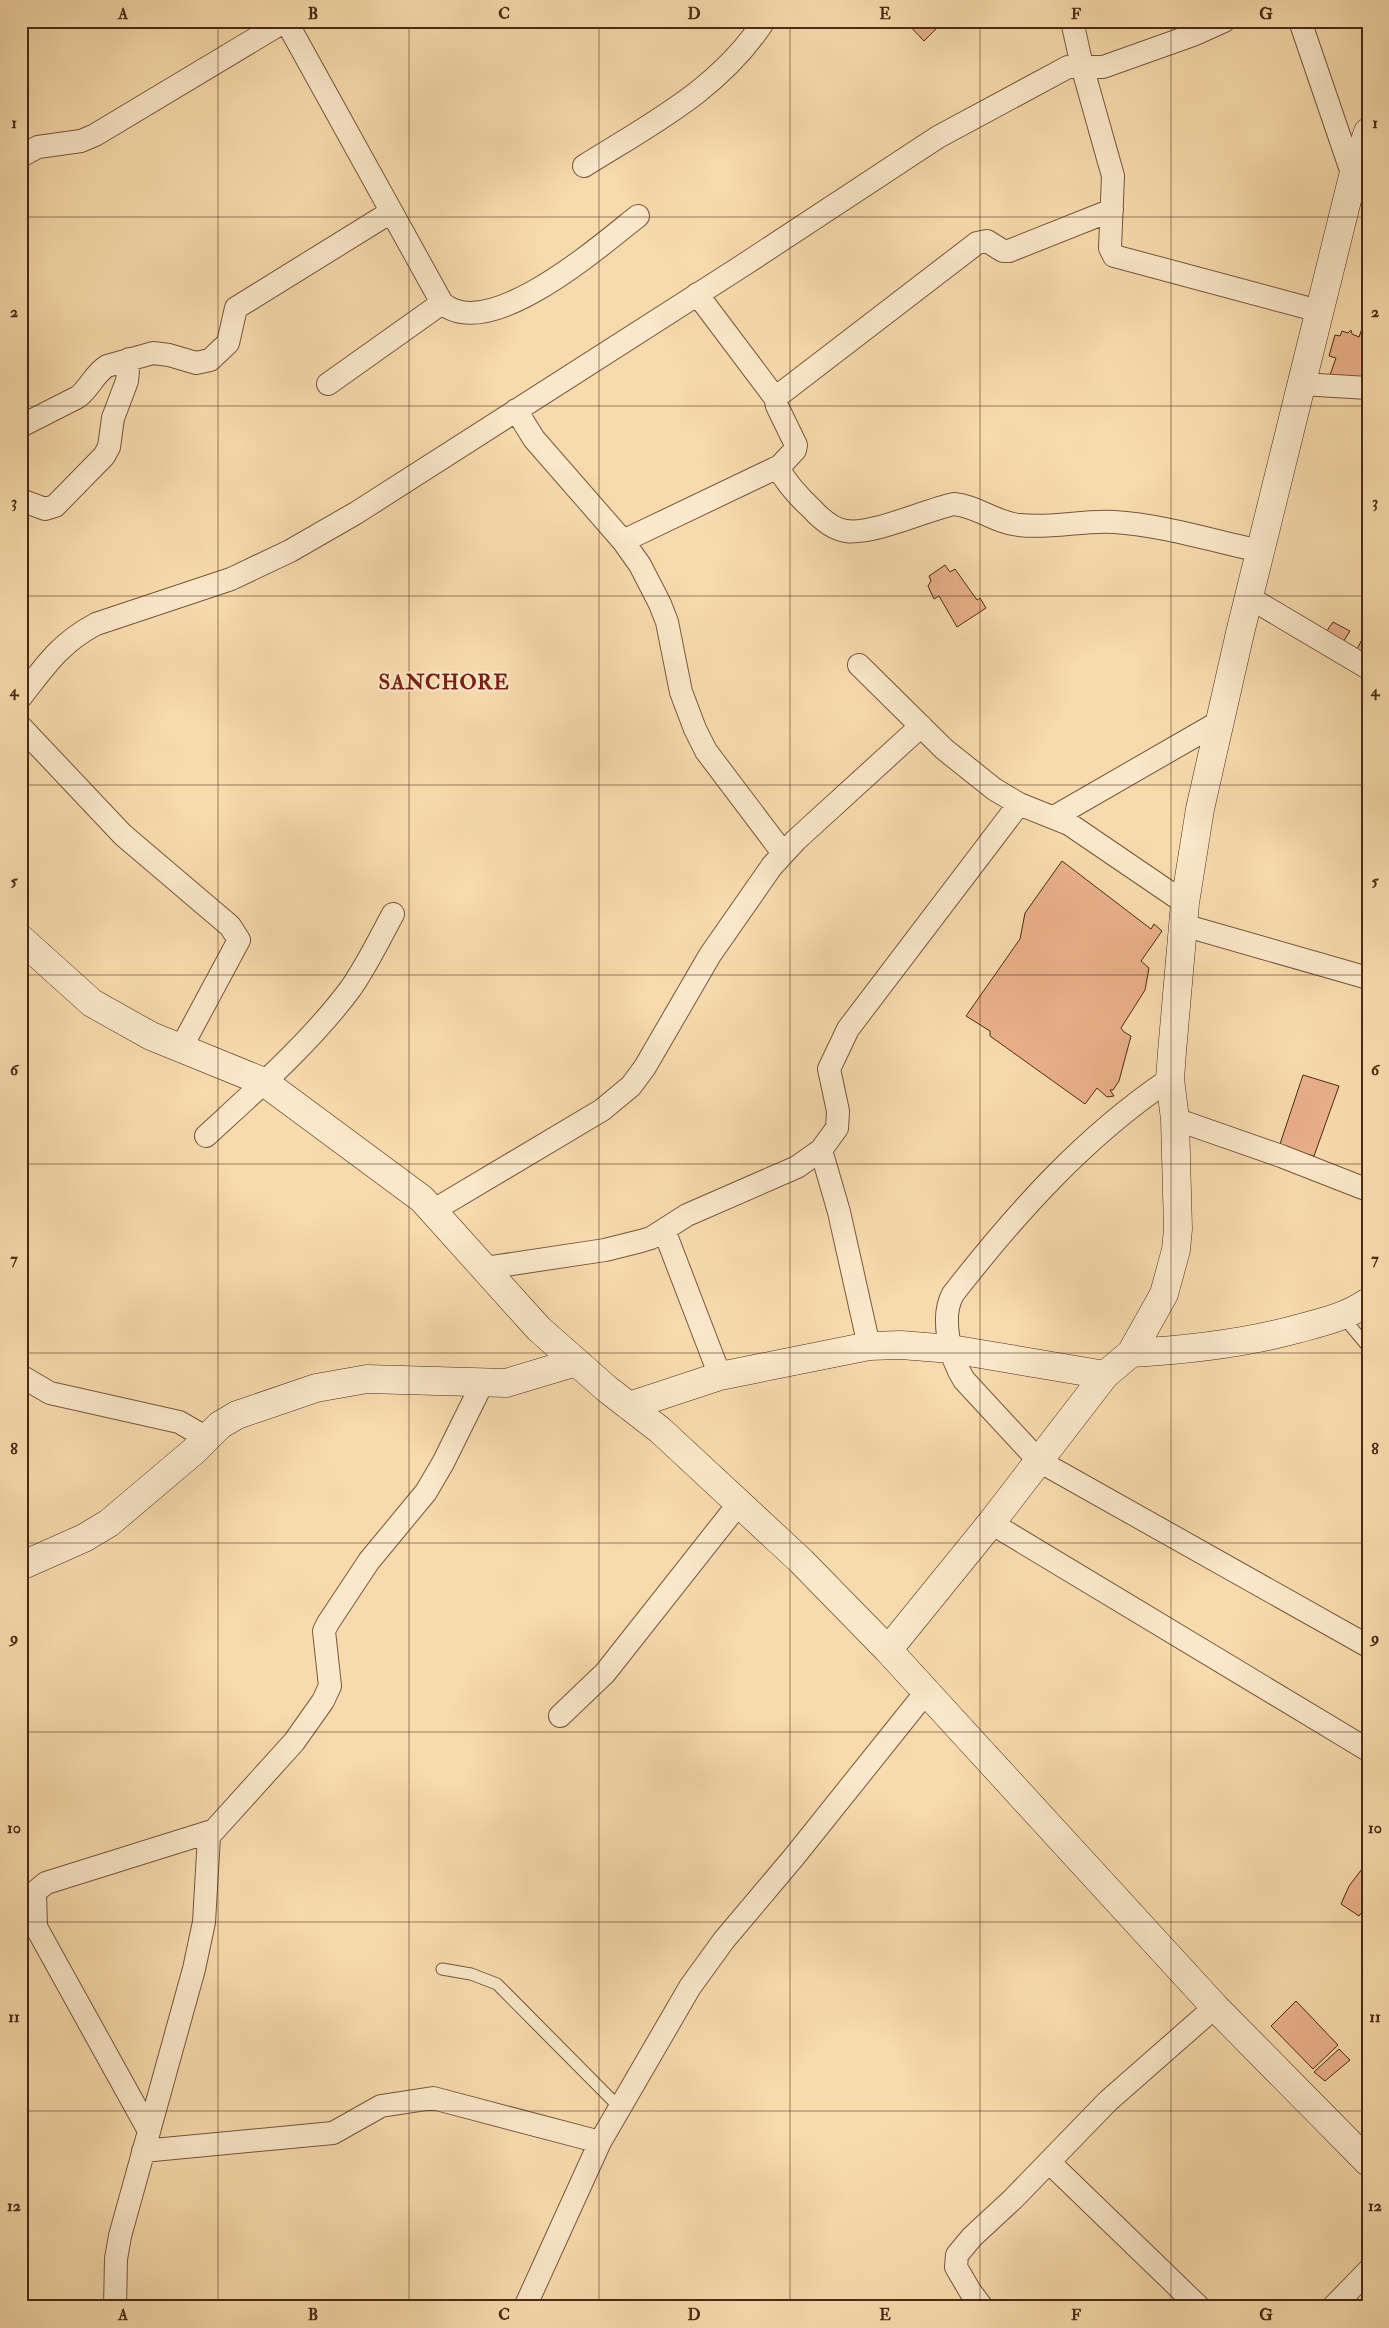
<svg xmlns="http://www.w3.org/2000/svg" width="1389" height="2328" font-family="'IM FELL Double Pica',serif">
<style>
.building{fill:#eab18b;stroke:#4a2916}
.lines{fill:none;stroke-linecap:round;stroke-linejoin:round}
.lane-casing{stroke:#76563c;stroke-width:13}
.street-casing{stroke:#76563c;stroke-width:24}
.secondary-casing{stroke:#4a2916;stroke-width:29}
.lane{stroke:#fae8ca;stroke-width:11}
.street{stroke:#fae8ca;stroke-width:22}
.secondary{stroke:#fae8ca;stroke-width:28}
.grid{fill:none;stroke:#4a2916;stroke-width:1;stroke-opacity:0.55}
.labels{text-anchor:middle;dominant-baseline:central;stroke-width:4;stroke-linejoin:round;paint-order:stroke}
.district-label{font-size:21px;font-weight:bold;letter-spacing:1px;fill:#7a1f14;stroke:#fae8ca}
.neatline{fill:none;stroke:#4a2916;stroke-width:2}
.grid-label{font-size:16px;text-anchor:middle;font-weight:bold;fill:#4a2916}
</style>
<rect width="100%" height="100%" fill="#f8dbad"/>
<filter id="stains"><feTurbulence type="fractalNoise" baseFrequency=".004" numOctaves="4"/><feColorMatrix values="0 0 0 0 .2 0 0 0 0 .09 0 0 0 0 .02 0 0 0 .5 -.17"/></filter>
<radialGradient id="worn" r=".72"><stop offset=".6" stop-color="#630" stop-opacity="0"/><stop offset="1" stop-color="#630" stop-opacity=".3"/></radialGradient>
<path class="building" d="M 905,21 L 944,21 L 924,41 Z
M 1368,321 L 1368,380 L 1330,375 L 1336,358 L 1329,356 L 1335,335 L 1340,336 L 1342,331 L 1348,333 L 1351,330 L 1352,334 L 1359,337 L 1363,326 Z
M 945,565 L 950,572 L 955,569 L 977,600 L 980,598 L 986,608 L 957,627 L 939,596 L 934,599 L 928,586 L 931,581 L 929,576 Z
M 1333,622 L 1350,631 L 1340,647 L 1322,638 Z
M 1367,630 L 1368,630 L 1368,664 L 1357,649 Z
M 1062,861 L 1151,929 L 1154,924 L 1162,931 L 1141,961 L 1149,968 L 1145,990 L 1121,1028 L 1124,1032 L 1131,1036 L 1119,1081 L 1113,1090 L 1110,1090 L 1114,1096 L 1107,1097 L 1097,1088 L 1085,1104 L 990,1036 L 990,1031 L 966,1016 L 1020,939 L 1025,913 Z
M 1303,1075 L 1339,1086 L 1314,1156 L 1279,1147 Z
M 1368,1861 L 1368,1904 L 1359,1916 L 1341,1904 L 1349,1886 Z
M 1296,2001 L 1338,2045 L 1313,2069 L 1271,2026 Z
M 1339,2049 L 1350,2060 L 1325,2081 L 1314,2072 Z"/>
<g class="lines">
<defs>
<path id="lane" d="M 1343,1317 L 1368,1347
M 442,1969 L 471,1974 L 497,1984 L 619,2107"/>
<path id="street" d="M 286,21 L 442,303 C 489,344 601,245 638,216
M 1072,21 L 1082,66 L 1113,176 L 1110,248 L 1114,256 L 1319,311
M 1300,21 L 1353,176
M 21,156 L 38,147 L 81,141 L 95,135 L 285,21
M 584,166 C 651,124 720,89 764,21
M 1112,210 L 1009,251 L 1003,251 L 987,241 L 977,243 L 779,395 L 776,401 L 777,406 L 796,445 L 795,450 L 780,466 L 779,469 C 787,484 799,497 811,508 C 820,518 832,529 846,531 C 873,535 925,510 954,504 C 977,506 996,523 1019,525 C 1050,529 1083,520 1114,522 C 1163,525 1213,541 1260,551
M 697,294 L 776,399
M 328,384 L 442,303
M 1301,384 L 1368,388
M 516,410 L 534,439 L 623,541 L 640,565 L 660,604 L 667,622 L 681,692 L 695,729 L 706,751 L 783,853
M 21,426 L 78,397 C 90,388 94,374 107,366 L 153,353 L 169,355 L 196,363 L 210,360 L 228,343 L 236,308 L 391,212
M 21,500 L 45,509 L 55,506 L 104,456 L 109,447 L 113,418 L 127,381 L 129,359
M 623,541 L 780,466
M 1250,598 L 1368,668
M 859,665 L 944,749 L 994,789 L 1019,804 L 1069,824 L 1185,903
M 21,697 C 45,666 60,643 96,624 L 231,579 L 290,551 L 356,513 L 742,266 L 938,137 L 1068,67 L 1103,67 L 1193,35 L 1224,21
M 21,727 L 123,835 L 230,926 L 239,940 L 181,1048
M 1054,817 L 1219,722
M 1183,925 L 1368,978
M 1170,1079 C 1085,1136 1016,1213 953,1294 C 940,1317 950,1358 964,1380 L 1039,1461 L 1368,1646
M 1175,1119 L 1281,1156 L 1368,1190
M 206,1136 C 256,1090 311,1042 351,988 C 367,965 380,938 393,914
M 821,1150 L 839,1212 L 869,1346
M 434,1210 L 602,1110 L 631,1086 L 645,1067 L 710,955 L 772,866 L 796,840 L 921,726
M 664,1230 L 720,1376
M 485,1268 L 605,1250 L 641,1241 L 651,1238 L 687,1215 L 797,1167 L 821,1150 L 837,1128 L 838,1111 L 829,1069 L 848,1029 L 1019,804
M 21,1376 L 50,1393 L 179,1422 L 207,1438
M 991,1523 L 1368,1750
M 560,1716 L 605,1673 L 740,1502
M 149,2131 L 36,1927 L 35,1892 L 46,1883 L 212,1831
M 143,2151 L 333,2133 L 381,2106 L 433,2098 L 600,2142
M 1049,2162 L 1199,2307
M 115,2307 L 116,2259 L 120,2236 L 194,1969 L 204,1922 L 209,1836 L 294,1742 L 323,1701 L 330,1686 L 324,1631 L 328,1623 L 369,1561 L 426,1492 L 443,1463 L 483,1382
M 525,2307 L 600,2142 L 690,1987 L 724,1940 L 794,1857 L 926,1692
M 982,2307 L 970,2291 L 956,2267 L 957,2255 L 972,2237 L 1013,2199 L 1108,2101 L 1215,2007
M 1333,2307 L 1368,2271"/>
<path id="secondary" d="M 21,939 L 92,1003 L 151,1036 L 264,1082 L 422,1199 L 539,1329 L 607,1389 L 660,1430 L 801,1561 L 888,1650 L 1215,2007 L 1368,2162
M 1131,1353 C 1187,1350 1242,1344 1297,1329 C 1323,1322 1346,1317 1368,1302
M 629,1406 L 720,1376 L 869,1346 L 901,1345 L 951,1349 L 1105,1375
M 21,1566 L 84,1538 L 109,1523 L 194,1451 L 220,1425 L 237,1415 L 316,1388 L 367,1379 L 506,1383 L 576,1362
M 888,1650 L 991,1523 L 1105,1375 L 1131,1353 L 1164,1294 L 1176,1250 L 1178,1229 L 1175,1119 L 1170,1079 L 1172,1052 L 1185,903 L 1200,809 L 1240,633 L 1301,386 L 1353,176 L 1368,132"/>
</defs>
<use href="#lane" class="lane-casing"/>
<use href="#street" class="street-casing"/>
<use href="#secondary" class="secondary-casing"/>
<use href="#lane" class="lane"/>
<use href="#street" class="street"/>
<use href="#secondary" class="secondary"/>
</g>
<path class="grid" d="M 218,21 L 218,2307M 409,21 L 409,2307M 599,21 L 599,2307M 790,21 L 790,2307M 980,21 L 980,2307M 1171,21 L 1171,2307M 21,217 L 1368,217M 21,406 L 1368,406M 21,596 L 1368,596M 21,785 L 1368,785M 21,975 L 1368,975M 21,1164 L 1368,1164M 21,1353 L 1368,1353M 21,1543 L 1368,1543M 21,1732 L 1368,1732M 21,1922 L 1368,1922M 21,2111 L 1368,2111"/>
<g class="labels">
<g class="district-label">
<text x="444" y="682">SANCHORE</text>
</g>
</g>
<rect width="1389" height="2328" fill="none" stroke="#f8dbad" stroke-width="55"/>
<rect x="28" y="28" width="1334" height="2272" class="neatline"/>
<g class="grid-label">
<text x="123" y="19">A</text>
<text x="313" y="19">B</text>
<text x="504" y="19">C</text>
<text x="694" y="19">D</text>
<text x="885" y="19">E</text>
<text x="1076" y="19">F</text>
<text x="1266" y="19">G</text>
<text x="14" y="128">1</text>
<text x="1375" y="128">1</text>
<text x="14" y="317">2</text>
<text x="1375" y="317">2</text>
<text x="14" y="507">3</text>
<text x="1375" y="507">3</text>
<text x="14" y="696">4</text>
<text x="1375" y="696">4</text>
<text x="14" y="886">5</text>
<text x="1375" y="886">5</text>
<text x="14" y="1075">6</text>
<text x="1375" y="1075">6</text>
<text x="14" y="1264">7</text>
<text x="1375" y="1264">7</text>
<text x="14" y="1454">8</text>
<text x="1375" y="1454">8</text>
<text x="14" y="1643">9</text>
<text x="1375" y="1643">9</text>
<text x="14" y="1833">10</text>
<text x="1375" y="1833">10</text>
<text x="14" y="2022">11</text>
<text x="1375" y="2022">11</text>
<text x="14" y="2211">12</text>
<text x="1375" y="2211">12</text>
<text x="123" y="2320">A</text>
<text x="313" y="2320">B</text>
<text x="504" y="2320">C</text>
<text x="694" y="2320">D</text>
<text x="885" y="2320">E</text>
<text x="1076" y="2320">F</text>
<text x="1266" y="2320">G</text>
</g>
<rect width="100%" height="100%" filter="url(#stains)"/>
<rect width="100%" height="100%" fill="url(#worn)"/>
</svg>
